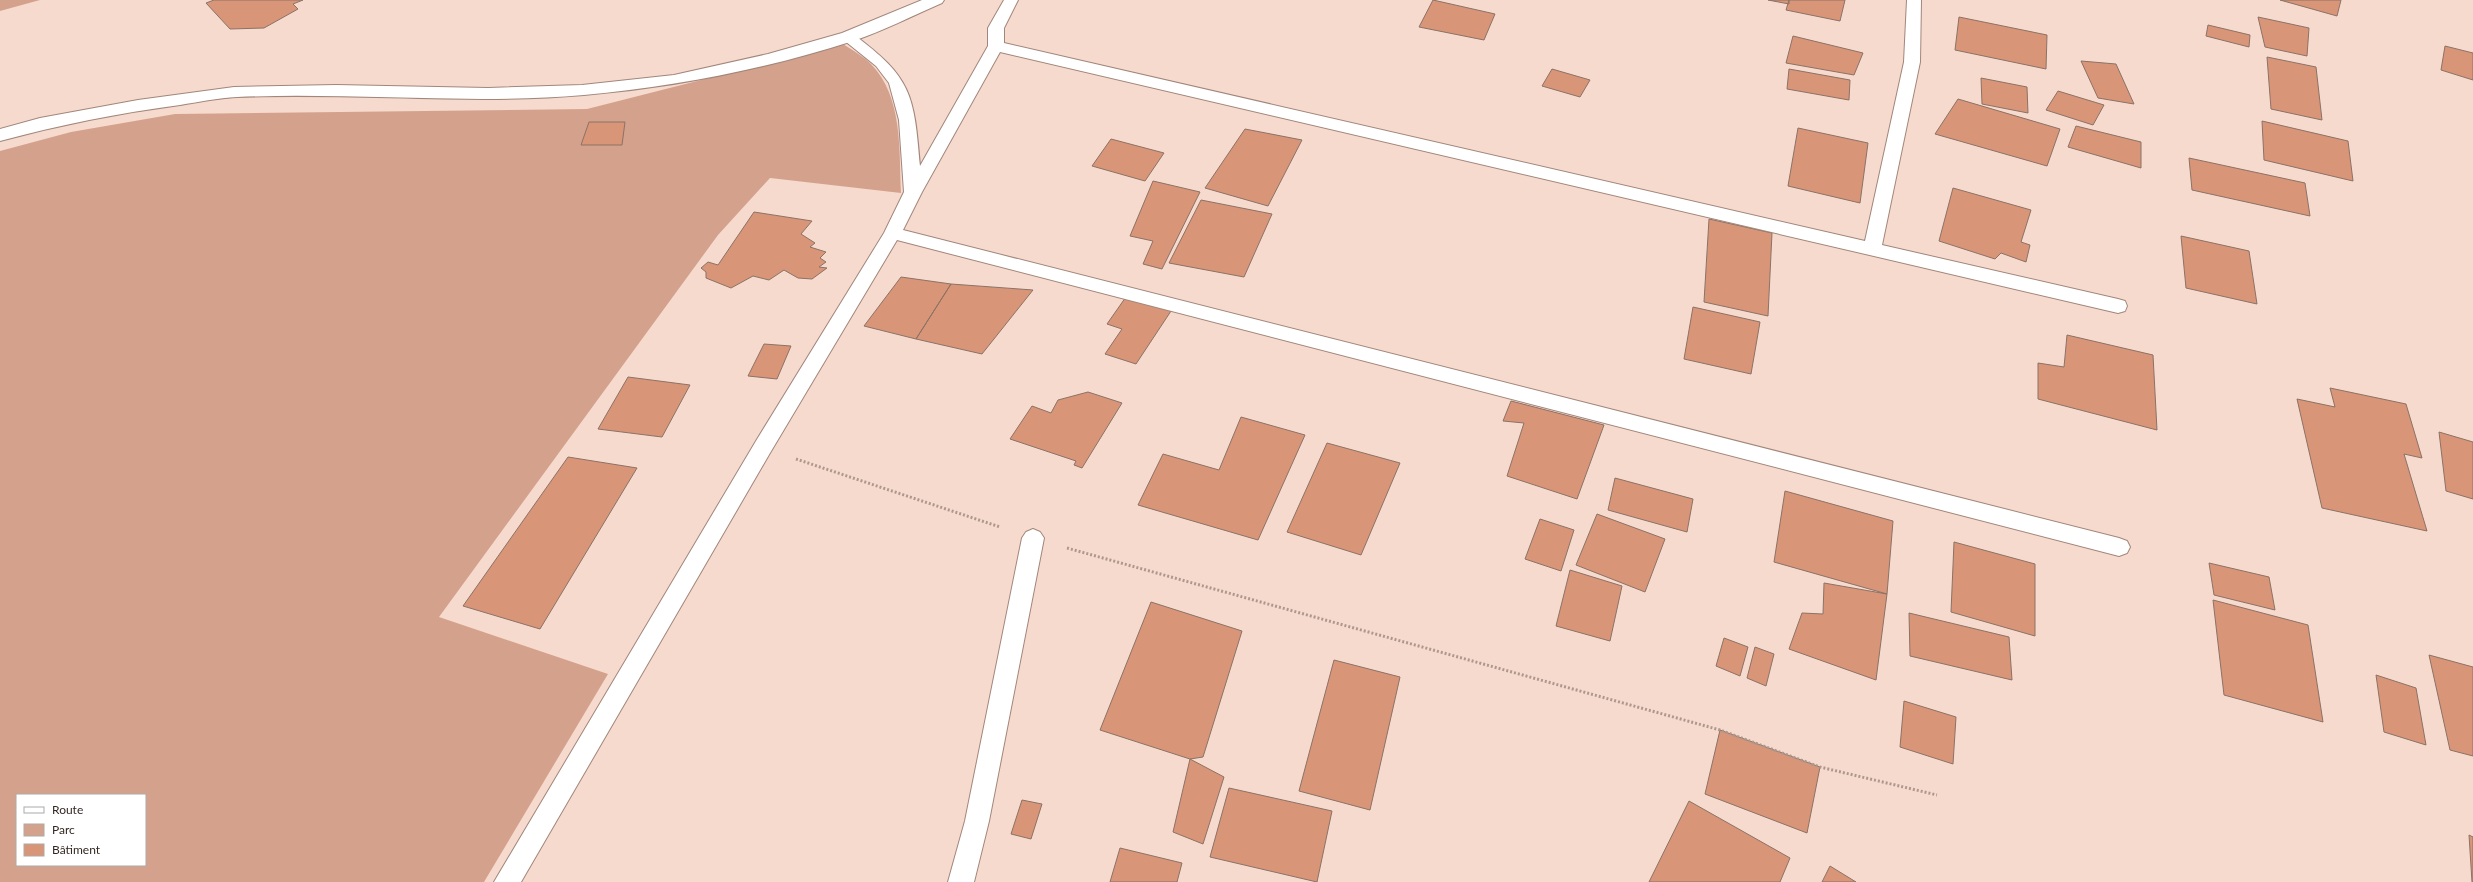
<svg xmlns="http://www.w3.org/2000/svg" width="2473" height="882" font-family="Lato,sans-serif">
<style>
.green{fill:#d4a28c;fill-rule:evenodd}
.building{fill:#d99577;stroke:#8b7267}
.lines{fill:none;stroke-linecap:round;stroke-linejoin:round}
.lane-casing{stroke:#a1867b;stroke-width:2}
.street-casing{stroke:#a1867b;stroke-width:2}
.path{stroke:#ae988e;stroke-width:3;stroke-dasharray:2 2;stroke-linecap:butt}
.lane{fill:#fff;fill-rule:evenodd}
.street{fill:#fff;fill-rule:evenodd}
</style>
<rect width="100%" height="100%" fill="#f7dace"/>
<path class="green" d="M 0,0 L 40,0 L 0,11 Z
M 843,44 C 852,50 863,56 871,64 C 903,97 899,150 901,193 L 770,178 L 718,235 L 439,617 L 608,674 L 484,882 L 0,882 L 0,151 L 71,132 L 175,114 L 587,109 ZM 17,795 L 145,795 L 145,865 L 17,865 Z"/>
<path class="building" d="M 214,0 L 303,0 L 293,4 L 298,9 L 264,28 L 230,29 L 206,3 Z
M 1433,0 L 1495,14 L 1484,40 L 1419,27 Z
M 1768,0 L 1789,0 L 1789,4 Z
M 1789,0 L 1845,0 L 1840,21 L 1786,10 Z
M 2280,0 L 2341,0 L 2337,16 Z
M 1959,17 L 2047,35 L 2046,69 L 1955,50 Z
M 2258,17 L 2309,28 L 2307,56 L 2265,47 Z
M 2208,25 L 2250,35 L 2249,47 L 2206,36 Z
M 1793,36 L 1863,53 L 1854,75 L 1786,63 Z
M 2445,46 L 2473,53 L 2473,80 L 2441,70 Z
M 2267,57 L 2316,67 L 2322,120 L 2271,109 Z
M 2081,61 L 2116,64 L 2134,104 L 2098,98 Z
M 1552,69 L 1590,80 L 1580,97 L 1542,86 Z
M 1789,69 L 1850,80 L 1849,100 L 1787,89 Z
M 1981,78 L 2027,87 L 2028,113 L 1982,104 Z
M 2058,91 L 2104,105 L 2093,125 L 2046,110 Z
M 1958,99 L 2060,129 L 2047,166 L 1935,134 Z
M 2262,121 L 2348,141 L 2353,181 L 2264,160 Z
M 589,122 L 625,122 L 622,145 L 581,145 Z
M 2076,126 L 2141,142 L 2141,168 L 2068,147 Z
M 1798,128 L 1868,143 L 1860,203 L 1788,186 Z
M 1245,129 L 1302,140 L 1268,206 L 1205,188 Z
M 1111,139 L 1164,153 L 1145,181 L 1092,166 Z
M 2189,158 L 2305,183 L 2310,216 L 2192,190 Z
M 1153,181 L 1200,192 L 1162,269 L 1143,264 L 1153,241 L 1130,236 Z
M 1953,188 L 2031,210 L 2021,242 L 2030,245 L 2026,262 L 2001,253 L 1995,259 L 1939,241 Z
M 1201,200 L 1272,214 L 1244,277 L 1169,263 Z
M 754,212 L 812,221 L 801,234 L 815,243 L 810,247 L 826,252 L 820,258 L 826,262 L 819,267 L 827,268 L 812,279 L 798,278 L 784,270 L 769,280 L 753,276 L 731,288 L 706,278 L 706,272 L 701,268 L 708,262 L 718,265 Z
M 1709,219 L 1772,233 L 1768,316 L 1704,302 Z
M 2181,236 L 2249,251 L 2257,304 L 2186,288 Z
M 901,277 L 951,284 L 916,339 L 864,326 Z
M 951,284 L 1033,290 L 982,354 L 916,339 Z
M 1128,294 L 1173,308 L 1136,364 L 1105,354 L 1122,329 L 1107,324 Z
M 1693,307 L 1760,322 L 1751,374 L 1684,359 Z
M 2067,335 L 2153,355 L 2157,430 L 2038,399 L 2038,363 L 2064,367 Z
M 764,344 L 791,346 L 777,379 L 748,376 Z
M 628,377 L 690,385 L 662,437 L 598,429 Z
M 2330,388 L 2406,404 L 2422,458 L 2404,454 L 2427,531 L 2322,508 L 2297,399 L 2335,407 Z
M 1088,392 L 1122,403 L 1082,468 L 1074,465 L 1076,461 L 1010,439 L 1032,406 L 1051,413 L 1058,400 Z
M 1511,401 L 1604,425 L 1577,499 L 1507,476 L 1524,423 L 1503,421 Z
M 1241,417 L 1305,435 L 1258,540 L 1138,505 L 1163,454 L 1219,470 Z
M 2439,432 L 2473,442 L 2473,499 L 2446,491 Z
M 1327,443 L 1400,463 L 1361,555 L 1287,532 Z
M 568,457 L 637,468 L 540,629 L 463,606 Z
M 1615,478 L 1693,499 L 1687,532 L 1608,510 Z
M 1785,491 L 1893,521 L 1887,594 L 1774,562 Z
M 1597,514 L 1665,539 L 1645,592 L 1576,565 Z
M 1540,519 L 1574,530 L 1561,571 L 1525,559 Z
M 1954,542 L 2035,564 L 2035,636 L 1951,612 Z
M 2209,563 L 2269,577 L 2275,610 L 2214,595 Z
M 1570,570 L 1622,586 L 1610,641 L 1556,626 Z
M 1824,583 L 1887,594 L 1876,680 L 1789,649 L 1802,613 L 1823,614 Z
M 2213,600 L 2308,625 L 2323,722 L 2224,695 Z
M 1151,602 L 1242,631 L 1203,757 L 1190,759 L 1100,730 Z
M 1909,613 L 2009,637 L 2012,680 L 1910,656 Z
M 1724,638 L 1748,647 L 1740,676 L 1716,666 Z
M 1755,647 L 1774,654 L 1766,686 L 1747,678 Z
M 2429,655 L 2473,667 L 2473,756 L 2450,750 Z
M 1334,660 L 1400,677 L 1370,810 L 1299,791 Z
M 2376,675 L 2416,688 L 2426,745 L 2384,732 Z
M 1904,701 L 1956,717 L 1953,764 L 1900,747 Z
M 1720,730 L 1820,767 L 1807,833 L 1705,794 Z
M 1190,759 L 1224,777 L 1203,844 L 1173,832 Z
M 1229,788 L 1332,811 L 1317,882 L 1210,857 Z
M 1022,800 L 1042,804 L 1031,839 L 1011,834 Z
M 1689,801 L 1790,858 L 1780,882 L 1649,882 Z
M 2469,835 L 2473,837 L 2473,882 L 2472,882 Z
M 1120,848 L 1182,863 L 1177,882 L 1110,882 Z
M 1830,866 L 1856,882 L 1822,882 Z"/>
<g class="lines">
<defs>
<path id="lane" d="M 1004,0 L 1018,0 L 1004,28 L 1004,43 L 1865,241 L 1904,62 L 1907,0 L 1921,0 L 1920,62 L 1882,245 L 2118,299 L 2125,301 L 2127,306 L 2125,311 L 2118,313 L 1000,52 L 922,192 L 903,230 L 2119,538 L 2127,541 L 2130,547 L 2127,553 L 2119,556 L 897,240 L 770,453 L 521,882 L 494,882 L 756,441 L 884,233 L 904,192 L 899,120 L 889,83 L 876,66 L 840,37 L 848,32 L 853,34 C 912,78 914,94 920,166 L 988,46 L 988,28 Z
M 1033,529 L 1040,532 L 1044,538 L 989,821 L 974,882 L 948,882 L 965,821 L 1022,538 L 1026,532 Z"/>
<path id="street" d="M 922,0 L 944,0 L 942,3 C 912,16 883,31 853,41 C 766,69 675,87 584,95 C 469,105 352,92 237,97 C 218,98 198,102 180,105 C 119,113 59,125 0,141 L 0,129 L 40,118 L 138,100 L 234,87 L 336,85 L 488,88 L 582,85 L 674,75 L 768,54 L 842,33 Z"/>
</defs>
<use href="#lane" class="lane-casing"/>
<use href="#street" class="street-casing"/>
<path class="path" d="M 796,459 L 1000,527
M 1067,548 L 1720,730 L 1820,767 L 1937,795"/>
<use href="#lane" class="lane"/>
<use href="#street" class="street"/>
</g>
<rect x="16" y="794" width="130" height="72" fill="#ffffff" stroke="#ada9a7"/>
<rect x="24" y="807" width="20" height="6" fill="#ffffff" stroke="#ada9a7"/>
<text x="52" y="814" font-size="12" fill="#332823">Route</text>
<rect x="24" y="824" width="20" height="12" fill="#d4a28c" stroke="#ada9a7"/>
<text x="52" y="834" font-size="12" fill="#332823">Parc</text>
<rect x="24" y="844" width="20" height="12" fill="#d99577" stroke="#ada9a7"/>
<text x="52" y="854" font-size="12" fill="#332823">Bâtiment</text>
</svg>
